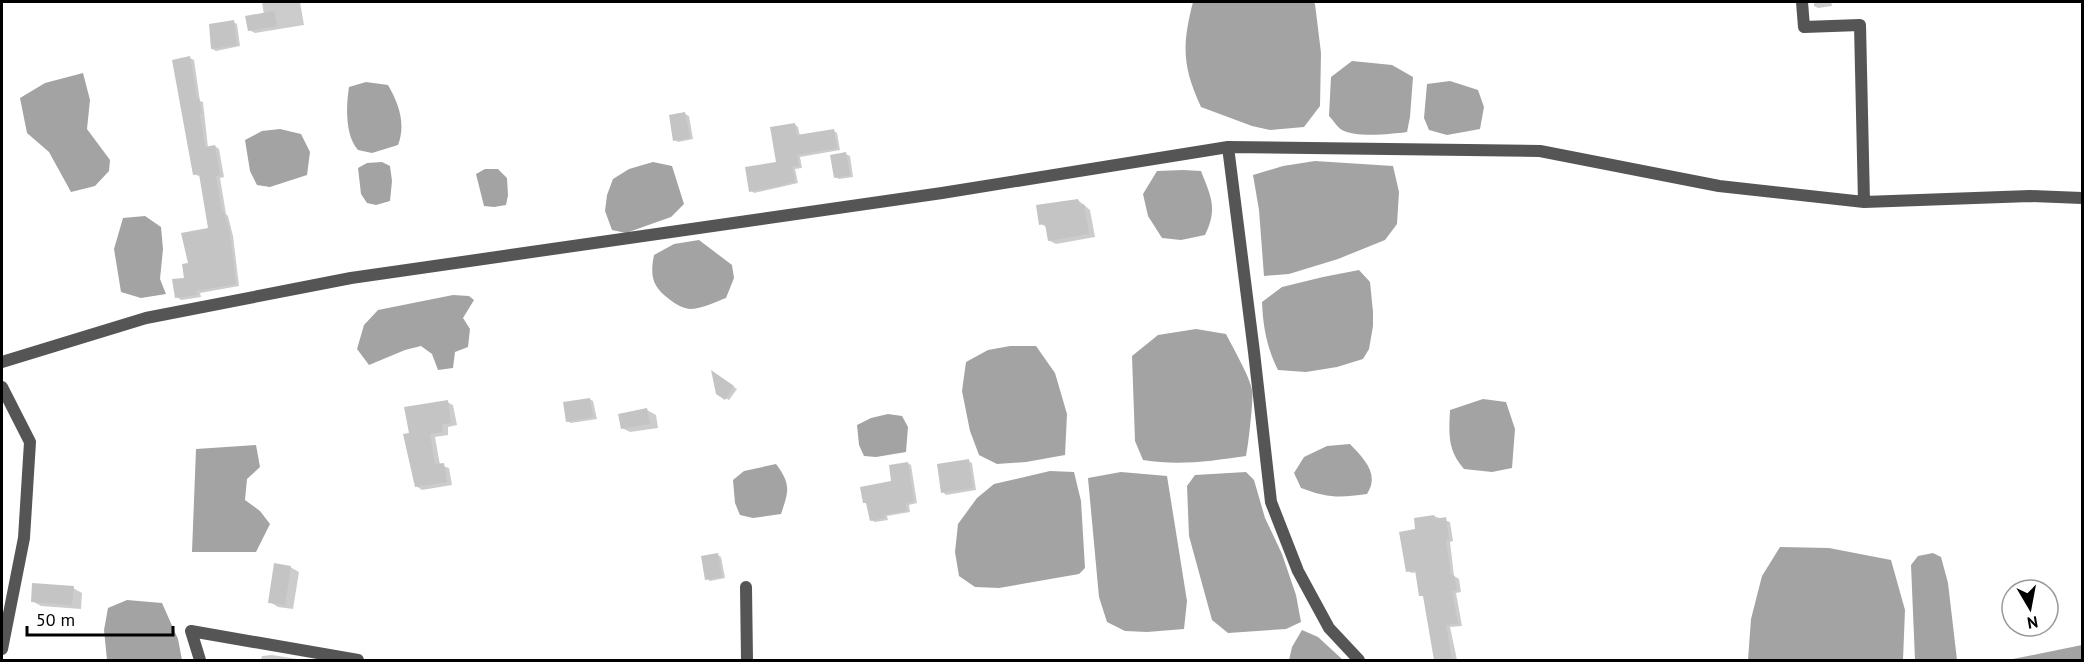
<svg xmlns="http://www.w3.org/2000/svg" width="2084" height="662" font-family="'PT Sans',sans-serif">
<style>
.water{fill:#a3a3a3}
.shadow{fill:#0003}
.building{fill:#c4c4c4}
.lines{fill:none;stroke-linecap:round;stroke-linejoin:round}
.minor{stroke:#555;stroke-width:12}
</style>
<rect width="100%" height="100%" fill="#fff"/>
<path class="water" d="M 1193,2 L 1313,2 L 1315,4 L 1321,53 L 1320,106 L 1304,127 L 1270,130 L 1252,126 L 1201,107 C 1182,66 1182,45 1193,2 Z
M 1352,61 L 1392,65 L 1413,77 L 1410,117 L 1407,132 C 1392,134 1356,138 1342,130 C 1338,128 1333,120 1329,116 L 1331,77 Z
M 83,73 L 90,100 L 87,129 L 110,160 L 109,171 L 95,186 L 71,192 L 49,152 L 27,133 L 20,98 L 45,83 Z
M 1450,81 L 1478,90 L 1484,107 L 1480,129 L 1447,135 L 1429,130 L 1424,118 L 1427,84 Z
M 366,82 L 388,85 C 399,104 406,124 398,145 L 372,153 L 358,150 C 345,136 346,106 349,87 Z
M 280,129 L 301,134 L 310,152 L 307,175 L 270,187 L 257,185 L 250,171 L 245,140 L 262,131 Z
M 1315,161 L 1393,166 L 1399,192 L 1397,224 L 1385,240 L 1338,259 L 1289,274 L 1264,276 L 1259,210 L 1253,175 L 1283,166 Z
M 382,162 L 390,166 L 392,181 L 390,201 L 376,205 L 367,203 L 361,194 L 358,168 L 367,163 Z
M 653,162 L 672,166 L 684,204 L 671,217 L 626,233 L 612,230 L 605,211 L 607,195 L 613,179 L 629,169 Z
M 485,169 L 498,169 L 507,178 L 508,195 L 506,205 L 494,207 L 484,206 L 476,174 Z
M 1183,170 L 1201,171 C 1211,197 1218,208 1205,235 L 1181,240 L 1162,238 L 1148,216 L 1143,194 L 1157,171 Z
M 145,216 L 161,227 L 163,249 L 160,279 L 166,294 L 141,298 L 121,292 L 114,249 L 123,218 Z
M 699,240 L 732,265 L 734,278 L 726,298 C 715,302 702,309 690,309 C 682,308 675,304 669,299 C 652,286 650,276 654,255 L 674,244 Z
M 1359,270 L 1370,282 L 1373,312 L 1373,326 L 1369,349 L 1363,359 L 1337,367 L 1306,372 L 1278,370 C 1267,348 1263,327 1262,302 L 1282,287 L 1323,277 Z
M 453,295 L 469,296 L 474,300 L 463,318 L 470,329 L 468,347 L 455,352 L 453,368 L 438,370 L 432,354 L 421,346 L 405,350 L 369,365 L 357,349 L 364,325 L 378,310 Z
M 1196,329 L 1226,334 C 1233,348 1250,377 1252,390 C 1254,397 1248,448 1246,456 C 1211,461 1179,466 1143,460 L 1135,441 L 1132,356 L 1158,335 Z
M 1010,346 L 1036,346 L 1055,373 L 1067,414 L 1065,455 L 1026,462 L 997,464 L 979,455 L 970,431 L 962,391 L 966,362 L 988,350 Z
M 1483,399 L 1506,402 L 1515,429 L 1512,468 L 1492,472 L 1464,469 C 1447,450 1449,433 1450,410 Z
M 888,414 L 902,416 L 908,427 L 906,452 L 876,457 L 864,456 L 859,445 L 857,425 L 871,418 Z
M 1350,444 C 1364,459 1380,474 1367,494 C 1339,498 1328,498 1301,488 L 1294,473 L 1304,457 L 1327,446 Z
M 256,445 L 260,467 L 247,479 L 245,500 L 260,511 L 270,524 L 256,552 L 192,552 L 196,449 Z
M 776,464 C 791,484 789,491 781,514 L 753,518 L 740,515 L 735,503 L 733,480 L 744,471 Z
M 1050,471 L 1074,472 L 1081,501 L 1085,568 L 1079,574 L 999,588 L 975,587 L 959,576 L 955,552 L 958,524 L 977,498 L 994,484 Z
M 1121,472 L 1167,476 L 1187,601 L 1184,629 L 1147,632 L 1125,631 L 1107,622 L 1099,597 L 1088,478 Z
M 1246,472 L 1254,480 L 1265,518 L 1282,554 L 1296,595 L 1301,622 L 1286,629 L 1228,633 L 1212,620 L 1189,536 L 1187,486 L 1195,475 Z
M 1780,547 L 1829,548 L 1891,560 L 1905,610 L 1903,660 L 1748,660 L 1751,619 L 1762,576 Z
M 1933,553 L 1941,557 L 1948,583 L 1957,660 L 1915,660 L 1911,565 L 1918,556 Z
M 127,600 L 162,603 L 178,639 L 182,660 L 107,660 L 104,630 L 108,608 Z
M 1302,630 L 1318,637 L 1343,660 L 1289,660 L 1292,647 Z
M 2082,645 L 2082,660 L 2008,660 Z"/>
<path class="shadow" d="M 262,2 L 300,2 L 304,25 L 255,33 L 249,30 L 264,15 Z
M 1814,2 L 1831,2 L 1832,6 L 1818,8 L 1814,6 Z
M 233,22 L 237,24 L 240,46 L 216,51 L 212,49 Z
M 190,58 L 194,60 L 200,101 L 203,102 L 208,148 L 215,146 L 219,149 L 224,177 L 220,178 L 226,214 L 228,216 L 233,236 L 239,286 L 200,293 L 201,297 L 181,300 L 177,297 L 186,279 L 189,264 L 210,229 L 201,177 L 194,174 Z
M 685,114 L 689,116 L 693,139 L 678,142 L 675,140 Z
M 794,124 L 798,127 L 800,136 L 834,131 L 837,133 L 840,150 L 800,157 L 802,168 L 795,169 L 798,183 L 754,193 L 751,191 L 778,163 Z
M 846,154 L 850,156 L 853,177 L 839,179 L 835,177 Z
M 1078,200 L 1090,210 L 1095,237 L 1056,244 L 1050,241 L 1048,228 L 1041,224 Z
M 715,374 L 737,389 L 729,400 L 725,398 Z
M 589,399 L 593,401 L 597,419 L 571,423 L 567,421 Z
M 447,402 L 453,405 L 457,425 L 448,427 L 448,435 L 435,437 L 440,465 L 449,468 L 452,485 L 422,490 L 416,486 L 410,434 Z
M 647,410 L 656,415 L 658,428 L 630,432 L 622,428 Z
M 968,461 L 972,463 L 976,490 L 946,495 L 943,492 Z
M 907,463 L 911,465 L 917,503 L 909,505 L 910,512 L 887,516 L 888,520 L 875,522 L 871,520 L 868,505 L 864,502 L 893,482 Z
M 1434,516 L 1450,522 L 1453,541 L 1450,542 L 1454,576 L 1459,579 L 1461,592 L 1456,593 L 1462,626 L 1450,627 L 1457,660 L 1435,660 L 1425,598 L 1421,595 L 1417,572 L 1412,573 L 1407,571 L 1417,530 Z
M 718,555 L 721,557 L 725,578 L 710,581 L 707,579 Z
M 290,567 L 299,572 L 293,609 L 278,607 L 270,602 Z
M 73,588 L 82,593 L 81,609 L 41,606 L 32,601 Z
M 272,655 L 297,659 L 299,660 L 261,660 L 262,656 Z"/>
<path class="building" d="M 274,11 L 277,26 L 248,31 L 245,16 Z
M 234,20 L 237,45 L 211,49 L 209,24 Z
M 190,56 L 197,99 L 199,98 L 202,113 L 200,114 L 205,147 L 215,145 L 220,175 L 216,176 L 222,212 L 224,212 L 230,233 L 236,284 L 196,291 L 197,295 L 175,298 L 172,279 L 184,278 L 182,264 L 188,263 L 181,233 L 208,228 L 199,174 L 193,175 L 172,60 Z
M 685,112 L 690,138 L 673,141 L 669,115 Z
M 795,123 L 797,135 L 834,129 L 837,148 L 797,155 L 799,166 L 792,167 L 795,182 L 785,184 L 785,185 L 749,192 L 745,167 L 776,162 L 770,127 Z
M 846,152 L 850,175 L 834,178 L 830,155 Z
M 1078,199 L 1080,205 L 1084,204 L 1089,234 L 1048,241 L 1045,224 L 1039,225 L 1036,205 Z
M 711,370 L 734,386 L 725,400 L 716,394 Z
M 590,398 L 593,417 L 566,422 L 563,402 Z
M 448,400 L 451,423 L 442,424 L 443,432 L 430,434 L 435,464 L 444,463 L 447,482 L 415,487 L 403,434 L 409,433 L 404,407 Z
M 647,408 L 650,424 L 621,429 L 618,414 Z
M 969,459 L 973,488 L 941,493 L 937,464 Z
M 908,462 L 914,501 L 906,503 L 907,511 L 884,515 L 885,518 L 870,521 L 866,503 L 863,503 L 860,487 L 891,481 L 889,465 Z
M 1434,515 L 1435,519 L 1446,517 L 1449,539 L 1446,540 L 1451,575 L 1454,575 L 1457,590 L 1452,591 L 1458,624 L 1446,625 L 1452,660 L 1434,660 L 1423,596 L 1419,596 L 1415,570 L 1406,572 L 1399,532 L 1415,529 L 1414,518 Z
M 718,553 L 722,577 L 705,580 L 701,556 Z
M 274,563 L 291,566 L 285,605 L 268,603 Z
M 32,583 L 74,586 L 72,605 L 31,602 Z"/>
<g class="lines">
<path class="minor" d="M 1802,2 L 1804,27 L 1860,25 L 1864,202
M 1228,147 L 1254,352 L 1271,502 L 1298,571 L 1329,628 L 1359,660
M 2,362 L 146,318 L 351,278 L 942,193 L 1228,147 L 1540,151 L 1719,186 L 1864,202 L 2030,196 L 2082,198
M 2,387 L 30,442 L 24,538 L 2,649
M 746,587 L 747,660
M 200,660 L 191,631 L 358,660"/>
</g>
<rect width="2084" height="662" fill="none" stroke="#000000" stroke-width="6"/>
<g transform="translate(2030 608) rotate(170)"><circle r="28" fill="#ffffff" stroke="#999999" stroke-width="1.5"/>
<path d="M0-4.5L10 22L0 15L-10 22Z" fill="#000000"/>
<text y="-9" font-size="16" font-weight="bold" text-anchor="middle" fill="#000000">N</text>
</g>
<path d="M27 626v9h146v-9" fill="none" stroke="#000000" stroke-width="3"/>
<text x="36" y="626" font-size="18" fill="#000000" stroke="#ffffff" stroke-width="4.5" paint-order="stroke">50 m</text>
</svg>
